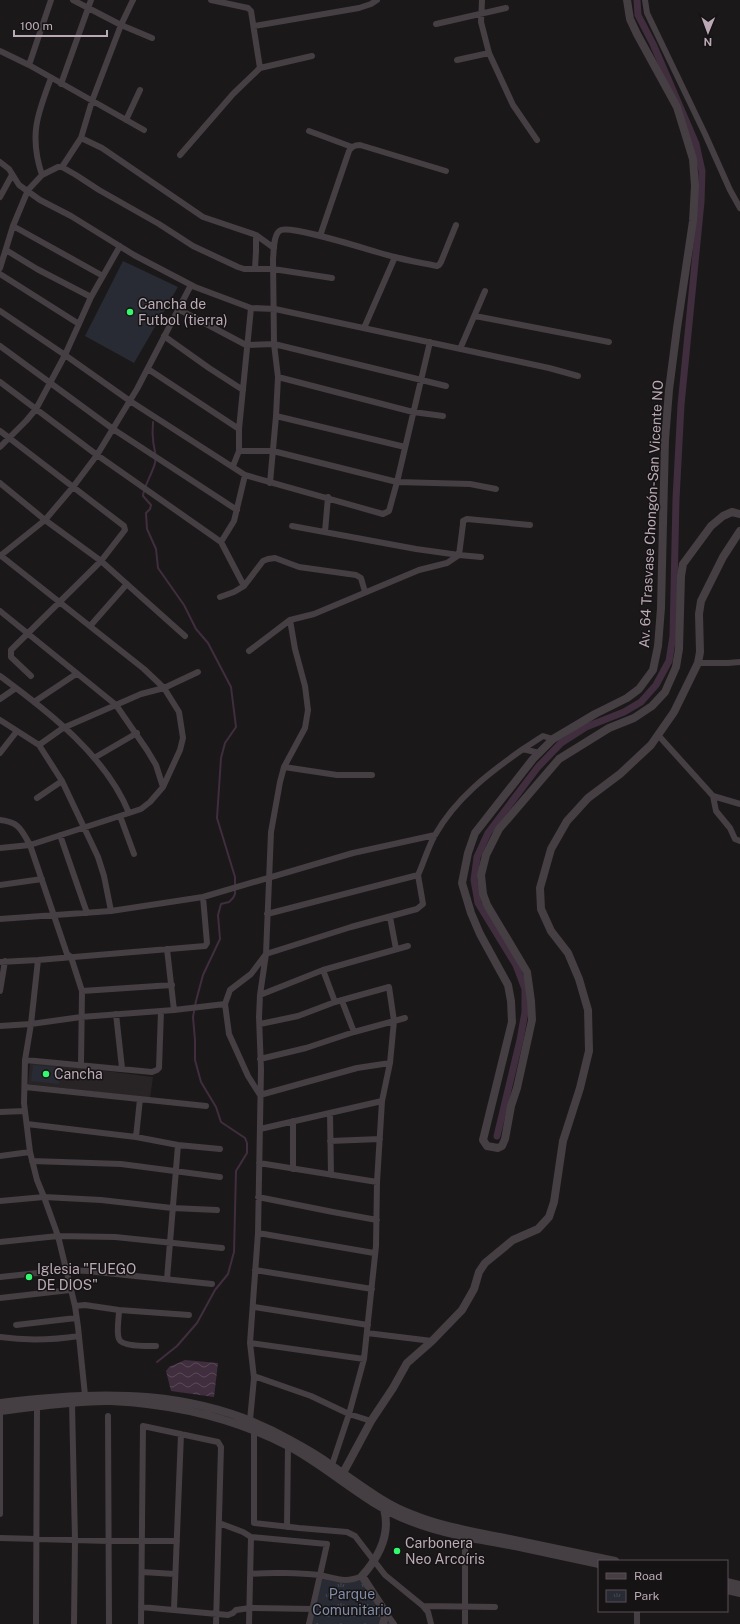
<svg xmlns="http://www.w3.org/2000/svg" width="740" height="1624" font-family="'Public Sans',sans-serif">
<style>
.built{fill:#282426}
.park{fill:url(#park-tufts)}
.garden{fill:#282b33}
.water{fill:url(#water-waves)}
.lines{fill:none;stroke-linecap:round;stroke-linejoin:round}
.stream{stroke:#402e3e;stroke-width:2}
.canal{stroke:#402e3e;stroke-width:7}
.minor{stroke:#453e42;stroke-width:6}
.tertiary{stroke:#453e42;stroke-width:8}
.poi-dot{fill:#32f96d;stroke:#161314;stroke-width:1.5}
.labels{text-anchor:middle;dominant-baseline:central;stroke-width:3;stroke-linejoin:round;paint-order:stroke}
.poi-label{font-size:14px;fill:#bbaab6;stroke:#161314;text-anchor:start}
.street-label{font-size:14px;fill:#bbaab6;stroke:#161314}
.park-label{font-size:14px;fill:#818ca7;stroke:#161314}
</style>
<defs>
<pattern id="park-tufts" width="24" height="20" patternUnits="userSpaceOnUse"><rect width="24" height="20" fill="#282b33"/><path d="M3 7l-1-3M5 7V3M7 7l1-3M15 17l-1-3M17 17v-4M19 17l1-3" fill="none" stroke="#45474e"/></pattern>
<pattern id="water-waves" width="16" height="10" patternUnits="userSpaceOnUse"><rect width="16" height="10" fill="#402e3e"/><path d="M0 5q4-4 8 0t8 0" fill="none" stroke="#5a4a58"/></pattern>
</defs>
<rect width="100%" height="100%" fill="#1b1819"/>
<path class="built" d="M 30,1063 L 75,1067 L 153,1077 L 150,1098 L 28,1084 Z"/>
<path class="park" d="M 320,1575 L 335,1580 L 362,1576 L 394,1624 L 309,1624 Z"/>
<path class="garden" d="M 123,261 L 178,287 L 134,363 L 85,336 Z
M 33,1065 L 61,1067 L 59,1084 L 31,1081 Z"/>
<path class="water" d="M 185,1360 L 218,1363 L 214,1397 L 171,1391 L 166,1371 L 169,1367 Z"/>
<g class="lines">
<path class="stream" d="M 153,422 C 153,427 152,433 153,438 C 153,448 157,452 155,463 C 153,472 143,488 143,496 L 151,505 L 150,509 L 146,513 L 147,529 L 156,549 L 158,568 L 184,605 L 196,629 L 208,643 L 231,687 L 236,727 L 225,743 L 221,758 L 217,818 L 235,877 L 235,894 L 233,898 L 229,902 L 221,904 L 218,915 L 220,939 L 203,975 L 196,1001 L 193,1017 L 195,1040 L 195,1060 L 201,1082 L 216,1107 L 221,1122 L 245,1138 L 247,1143 L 247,1153 L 236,1171 L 234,1252 L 228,1274 L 215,1290 L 197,1323 L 177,1346 L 157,1362"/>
<path class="canal" d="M 497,1136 L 520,1040 L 525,1012 L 525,989 L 516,965 L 478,903 L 474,880 L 477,857 L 488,833 L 538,767 L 561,743 L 586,727 L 624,712 L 641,702 L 656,685 L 669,661 L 673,636 L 676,499 L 681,405 L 701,202 L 702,171 L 696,144 L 653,44 L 638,15 L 637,0"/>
<path class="minor" d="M 73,0 L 121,25 L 152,38
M 482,0 L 481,22 L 489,53 L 513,105 L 537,140
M 645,0 L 647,13 L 705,134 L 730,190 L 740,208
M 436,24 L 506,8
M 254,26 L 359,8 L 371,4 L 377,0
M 0,51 L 29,65 L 144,130
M 457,60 L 489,53
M 29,65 L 51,0
M 260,68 L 312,56
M 61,84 L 91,0
M 126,120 L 140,90
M 309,131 L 352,147
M 81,138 L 102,148 L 203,217 L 256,235 L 274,248
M 180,155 L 233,94 L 260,68 L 251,11 L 248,8 L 211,0
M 0,162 L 9,169 L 19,185 L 40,200 L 71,216 L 134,255 L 195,287 L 251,308 L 275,309 L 549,368 L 578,376
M 62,167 L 76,175 L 99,190 L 159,224 L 193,246 L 238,267 L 244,269 L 273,269 L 332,278
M 42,175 C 29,136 37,115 51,78
M 0,197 L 12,175
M 13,226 L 103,276
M 320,236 L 349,151 C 351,147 355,145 360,145 L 446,171
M 6,250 L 37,269 L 91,297
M 0,268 L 13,226 L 28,190 L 42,175 L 58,167 L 62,167 L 81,138 L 92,101 L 121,25 L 133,0
M 255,269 L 256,251 L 256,235
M 0,274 L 79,324
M 178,309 L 246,345 L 274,344 L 446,386
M 0,311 L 65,355 L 130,401 L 245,475 L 383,514 L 389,511 L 397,482 L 430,342
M 475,316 L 609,342
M 364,328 L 395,257
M 164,336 L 209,368 L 243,390
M 0,346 L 113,429 L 237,510
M 460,349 L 485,291
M 148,369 L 239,429
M 278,377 L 413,412 L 443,416
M 0,382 L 97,455 L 221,542
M 276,416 L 405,447
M 0,431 L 124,526 L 125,530 L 101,561 L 11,650 L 11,657 L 31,676
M 0,447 L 26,421 L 36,409 L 65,355 L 91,297 L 120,246
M 239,451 L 273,451 L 397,482 L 470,484 L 496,489
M 233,466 L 239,451 L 239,429 L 251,308
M 0,483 L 45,520 L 101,561 L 185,636
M 270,483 L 276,416 L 278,377 L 274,344 L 273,259 C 274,251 273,233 281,230 C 294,225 377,253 395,257 C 409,261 423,263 437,266 L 439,265 L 441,262 L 456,225
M 292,526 L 416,549 L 459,555 L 463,524 L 463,521 L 467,519 L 530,525
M 325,532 L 328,497
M 0,555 L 144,669 L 164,688 L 179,712 L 183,738 L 180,750 L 163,787 L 150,802 L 141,809 L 129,813 C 106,756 49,712 0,676
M 0,556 L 45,520 L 73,487 L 97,455 L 137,389 L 191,285
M 244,586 L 221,542 L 234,521 L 245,475
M 220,597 L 234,592 L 244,586 L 263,561 L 268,559 L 275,558 L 299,567 L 356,575 L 361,578 L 365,592
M 0,611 L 116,705 L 147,750 L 156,765 L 163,787
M 91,625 L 127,584
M 249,651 L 290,620 L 314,614 L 419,570 L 447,563 L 459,555 L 481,557
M 698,663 L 728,663 L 740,662
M 0,699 L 16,688
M 34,702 L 76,674
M 0,720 L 39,745 L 62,781 L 98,857 L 104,876 L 111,911
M 658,735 L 713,796 L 740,804
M 39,745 L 63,728 L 141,694 L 164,688 L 198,672
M 523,749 L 543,736 L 553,739
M 0,753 L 17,731
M 94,758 L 137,733
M 284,767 L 337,775 L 372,775
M 713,796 L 716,811 L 730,828 L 735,839 L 740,841
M 37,798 L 62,781
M 120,816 L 134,854
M 0,820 C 19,822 21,829 30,845 L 67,954 L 71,957 L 82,991 L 81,1064
M 60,835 L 87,913
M 0,848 L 30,845 L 129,813
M 0,885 L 42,879
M 267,914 L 418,875 C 424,862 428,847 435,835 C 456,798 489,773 523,749 L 539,753
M 390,917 L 396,949
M 0,919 L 111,911 L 203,897 L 353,853 L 435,835
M 38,960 L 31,1024 L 25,1060 L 24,1103 L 30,1152 L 37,1180 L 44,1197 L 58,1236 L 75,1306 L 78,1327 L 85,1395
M 0,962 L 38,960 L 205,946 L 207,943 L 203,897
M 323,970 L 335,1002
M 0,991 L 5,961
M 82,991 L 172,985
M 260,995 L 323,970 L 408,946
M 342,1001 L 354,1032
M 174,1010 L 225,1004
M 116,1014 L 122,1068
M 260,1024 L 298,1016 L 335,1002 L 389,987 L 394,1021 L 390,1063 L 382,1101 L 377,1182 L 376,1246 L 364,1359 L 349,1414 L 332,1465
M 0,1026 L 31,1024 L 81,1017 L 174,1010 L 167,949
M 260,1059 L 306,1048 L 354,1032 L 405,1018
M 25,1060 L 152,1072 L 157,1070 L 159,1068 L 161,1011
M 390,1063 L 357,1068 L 260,1095 L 248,1076 L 229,1034 L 225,1004 L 230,990 L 251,974 L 266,954 L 351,927 L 417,909 L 423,904 L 418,875
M 25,1087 L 206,1106
M 0,1112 L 25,1111
M 330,1113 L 331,1175
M 27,1124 L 136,1137 L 178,1145 L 220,1149
M 260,1129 L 382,1101
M 136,1137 L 140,1099
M 330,1141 L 380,1139
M 0,1156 L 30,1152
M 32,1161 L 121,1164 L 220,1177
M 259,1163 L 377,1182
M 293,1169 L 293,1121
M 258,1197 L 333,1212 L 377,1220
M 0,1201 L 44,1197 L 101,1200 L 172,1208 L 217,1210
M 258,1233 L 374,1253
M 0,1242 L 58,1236 L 115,1237 L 222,1248
M 255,1270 L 372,1289
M 0,1277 L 66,1270 L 87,1271 L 212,1284
M 167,1279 L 178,1145
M 0,1298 L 70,1290
M 75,1306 L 85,1305 L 119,1310 L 189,1315
M 254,1307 L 368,1325
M 119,1310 C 119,1319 116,1332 119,1339 C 122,1347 147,1346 156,1346
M 16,1325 L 76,1318
M 367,1333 L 432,1341
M 0,1337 C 27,1341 53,1340 79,1336
M 250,1343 L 364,1359
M 254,1376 L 311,1396 L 349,1414 L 371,1421
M 72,1403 L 75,1540 L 74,1624
M 0,1414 L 0,1514
M 108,1416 L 109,1624
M 250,1420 L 254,1378 L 250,1343 L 258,1233 L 261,1069 L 259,1017 L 260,995 L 266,954 L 271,832 L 280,782 L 284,767 L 305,728 L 308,710 L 305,686 L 295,649 L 290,620
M 254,1430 L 254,1523 L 299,1528 L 347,1532 L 355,1536 L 385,1575 L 423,1606 L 428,1612 L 431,1624
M 219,1523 L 243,1532 L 251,1537 L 327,1544 L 309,1624
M 287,1527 L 288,1446
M 0,1538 L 109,1541 L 177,1541
M 142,1572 L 175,1574
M 251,1574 C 269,1572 301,1573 319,1575 C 336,1578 344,1584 362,1576
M 423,1606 L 495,1607
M 141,1607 L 228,1615 L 233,1613 L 236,1610 L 250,1608 L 312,1609
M 174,1609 L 181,1434
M 386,1613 L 394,1624
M 36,1624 L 37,1406
M 141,1624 L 143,1426 L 218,1442 L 221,1447 L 216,1624
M 249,1624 L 251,1537
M 465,1624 L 465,1537
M 637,1624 L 637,1611"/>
<path class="tertiary" d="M 627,0 L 630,19 L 637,34 L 677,107 L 693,159 L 695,186 L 693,221 L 677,328 L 669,390 L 665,440 L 661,608 L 658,646 L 653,670 L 639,689 L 627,698 L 595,714 L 553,739 L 533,759 L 475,833 L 468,853 L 462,883 L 471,913 L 480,934 L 508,985 L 511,1001 L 512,1022 L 483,1140 L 487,1146 L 498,1148 L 502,1146 L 505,1139 L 511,1106 L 517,1088 L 532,1020 L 531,1001 L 527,972 L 487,905 L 483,894 L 481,875 L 486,855 L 499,829 L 559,759 L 609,728 L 634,718 L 652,706 L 665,692 L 676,667 L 679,649 L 681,576 L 683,564 L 711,526 L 723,516 L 732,512 L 740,514
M 0,1403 C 101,1390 201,1388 292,1441 C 305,1448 319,1456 331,1465 C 357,1482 382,1503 411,1514 C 440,1526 470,1531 500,1537 C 538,1545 577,1553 615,1561
M 0,1411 C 35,1407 76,1400 111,1401 C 172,1404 234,1418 288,1446 C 330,1468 365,1504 410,1521 C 443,1534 480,1540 515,1546 C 543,1552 571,1558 599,1564
M 343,1473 L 371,1421 L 393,1388 L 407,1363 L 432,1341 L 462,1310 L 474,1289 L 479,1272 L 485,1263 L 513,1240 L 538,1229 L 549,1217 L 554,1202 L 563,1141 L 580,1088 L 589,1051 L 588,1010 L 579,979 L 568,953 L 551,931 L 541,909 L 540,888 L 551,849 L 567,821 L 588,798 L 620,774 L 651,745 L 674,712 L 698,663 L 700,652 L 699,614 L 701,601 L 723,557 L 740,531
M 727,1582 L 740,1585
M 727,1590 L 740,1593
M 383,1624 L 386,1613 L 362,1576 C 379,1557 391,1535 384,1509"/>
</g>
<g class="poi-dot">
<circle cx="130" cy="312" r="4"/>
<circle cx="46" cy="1074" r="4"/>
<circle cx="29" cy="1277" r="4"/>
<circle cx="397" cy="1551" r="4"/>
</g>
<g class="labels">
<g class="poi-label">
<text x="138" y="304">Cancha de<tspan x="138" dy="16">Futbol (tierra)</tspan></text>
<text x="54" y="1074">Cancha</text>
<text x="37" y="1269">Iglesia "FUEGO<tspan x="37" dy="16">DE DIOS"</tspan></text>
<text x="405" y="1543">Carbonera<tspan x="405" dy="16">Neo Arcoíris</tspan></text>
</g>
<g class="street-label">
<text transform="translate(651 514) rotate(-87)">Av. 64 Trasvase Chongón-San Vicente NO</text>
</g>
<g class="park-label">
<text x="352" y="1594">Parque<tspan x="352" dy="16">Comunitario</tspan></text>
</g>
</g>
<rect x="598" y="1560" width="130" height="52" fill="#161314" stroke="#584f55"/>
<rect x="606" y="1573" width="20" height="6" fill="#453e42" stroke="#584f55"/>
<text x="634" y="1580" font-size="12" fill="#bbaab6">Road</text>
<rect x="606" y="1590" width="20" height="12" fill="url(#park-tufts)" stroke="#584f55"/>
<text x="634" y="1600" font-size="12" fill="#bbaab6">Park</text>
<g transform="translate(708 32) rotate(181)" stroke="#161314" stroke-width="3" paint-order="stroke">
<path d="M0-3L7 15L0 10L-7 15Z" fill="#bbaab6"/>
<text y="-6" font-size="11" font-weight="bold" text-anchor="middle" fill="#bbaab6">N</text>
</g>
<path d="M14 30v6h93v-6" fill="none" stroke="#bbaab6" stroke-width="2"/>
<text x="20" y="30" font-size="12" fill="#bbaab6" stroke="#161314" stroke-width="3" paint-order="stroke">100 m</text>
</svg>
